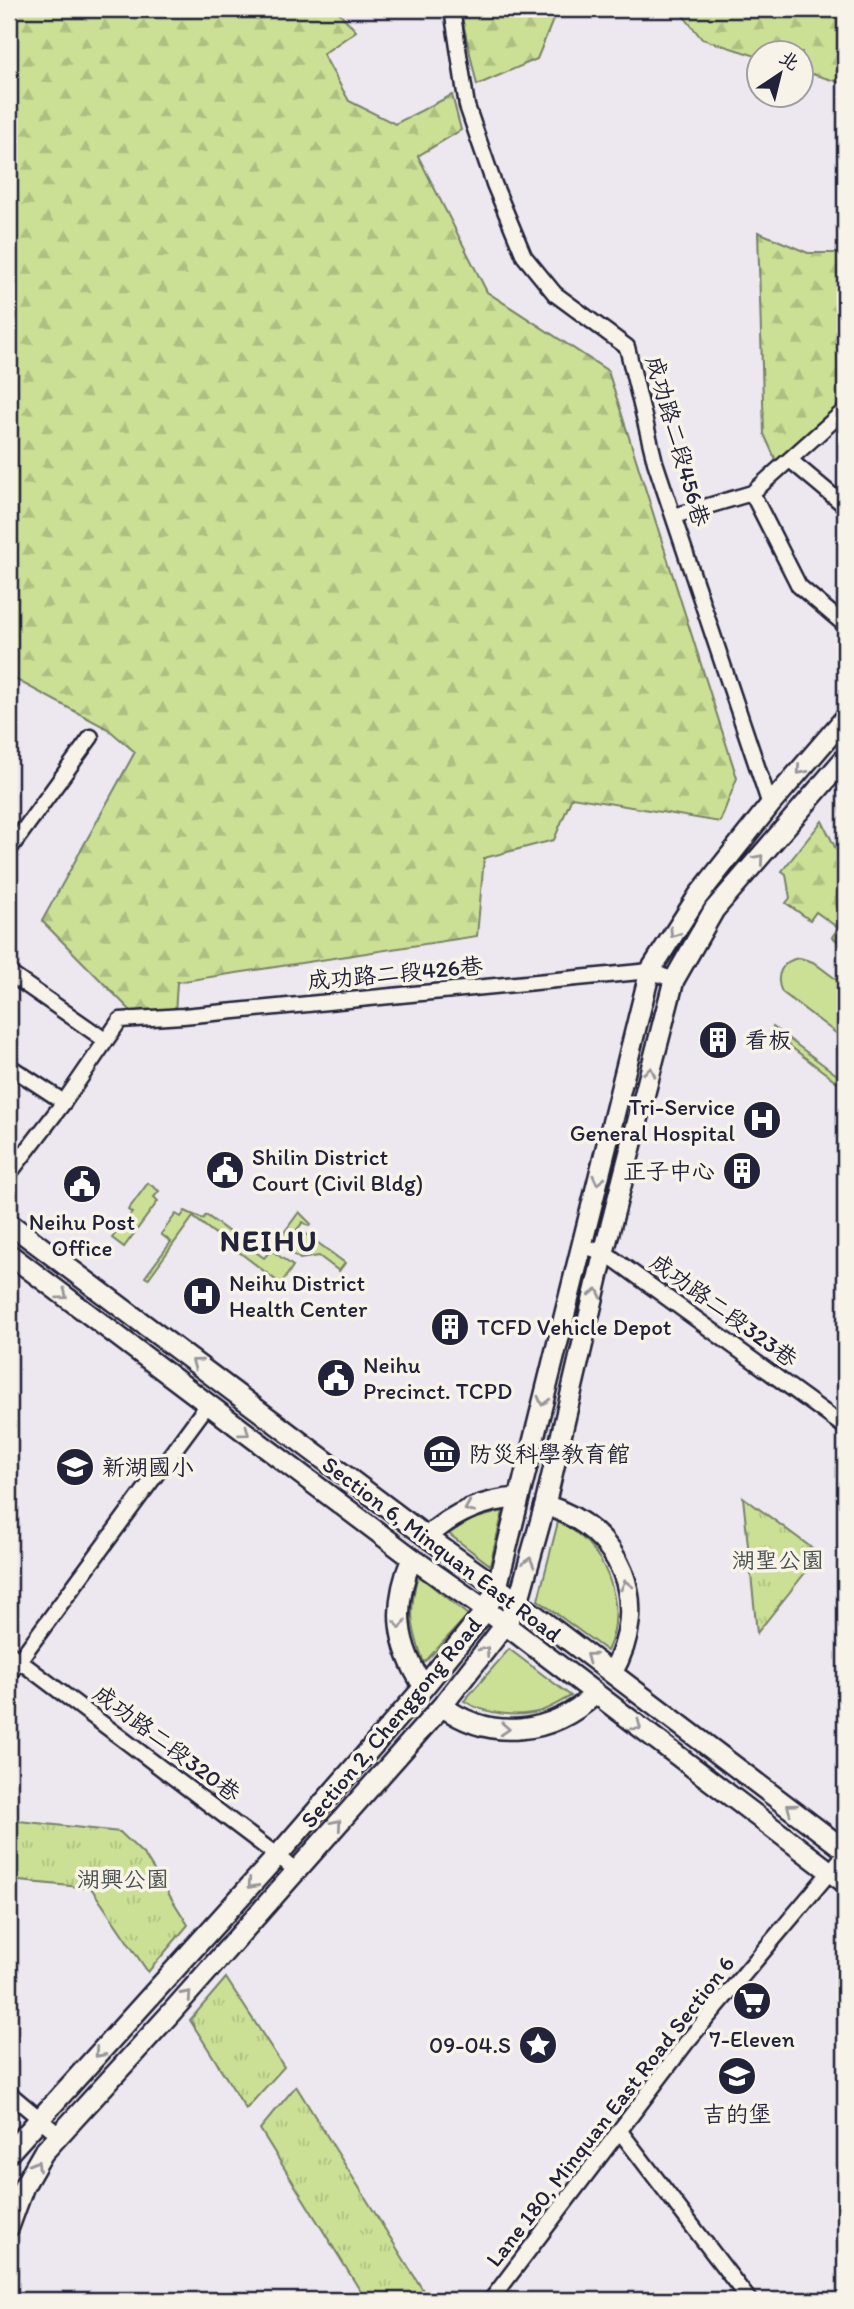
<svg xmlns="http://www.w3.org/2000/svg" width="854" height="2309" font-family="Itim,'LXGW WenKai TC',sans-serif">
<style>
.green{fill:#cbe095;stroke:#768168;stroke-width:2}
.forest{fill:url(#forest-firs);stroke:#768168;stroke-width:2}
.park{fill:url(#park-tufts);stroke:#768168;stroke-width:2}
.lines{fill:none;stroke-linecap:round;stroke-linejoin:round}
.street-casing{stroke:#22223b;stroke-width:19}
.secondary-casing{stroke:#22223b;stroke-width:24}
.street{stroke:#f7f3e8;stroke-width:14}
.secondary{stroke:#f7f3e8;stroke-width:19}
.oneway{stroke:#97959a}
.labels{text-anchor:middle;dominant-baseline:central;stroke-width:7;stroke-linejoin:round;paint-order:stroke}
.street-label{font-size:23px;fill:#22223b;stroke:#f7f3e8}
.poi-label{font-size:23px;fill:#22223b;stroke:#f7f3e8;text-anchor:start}
.park-label{font-size:23px;fill:#4c5252;stroke:#f7f3e8}
.district-label{font-size:30px;font-weight:bold;letter-spacing:2px;fill:#22223b;stroke:#f7f3e8}
</style>
<defs>
<pattern id="forest-firs" width="22" height="20" patternUnits="userSpaceOnUse" patternTransform="scale(1.75)"><rect width="22" height="20" fill="#cbe095"/><path d="M5 1l3.5 6h-7zM16 11l3.5 6h-7z" fill="#aec081"/></pattern>
<pattern id="park-tufts" width="24" height="20" patternUnits="userSpaceOnUse" patternTransform="scale(1.75)"><rect width="24" height="20" fill="#cbe095"/><path d="M3 7l-1-3M5 7V3M7 7l1-3M15 17l-1-3M17 17v-4M19 17l1-3" fill="none" stroke="#aec081"/></pattern>
</defs>
<rect width="100%" height="100%" fill="#ede7ef"/>
<filter id="ink" filterUnits="userSpaceOnUse"><feTurbulence type="fractalNoise" baseFrequency=".0143" numOctaves="2"/><feDisplacementMap in="SourceGraphic" scale="14" xChannelSelector="R" yChannelSelector="G"/><feConvolveMatrix kernelMatrix="1 2 1 2 8 2 1 2 1" color-interpolation-filters="sRGB"/></filter>
<g filter="url(#ink)">
<path class="green" d="M 800,958 L 813,962 L 845,986 L 845,1040 L 782,992 C 774,976 782,960 800,958 Z
M 773,1027 L 845,1081 L 845,1088 L 770,1031 Z
M 148,1183 L 159,1191 L 154,1197 L 158,1201 L 124,1247 L 112,1238 L 132,1213 L 128,1210 Z
M 185,1211 L 203,1219 L 206,1215 L 264,1258 L 271,1250 L 293,1266 L 281,1284 L 193,1217 L 148,1279 L 145,1277 L 171,1242 L 161,1234 L 176,1214 L 181,1217 Z
M 299,1212 L 311,1224 L 309,1226 L 303,1222 L 286,1243 L 280,1238 Z
M 302,1231 L 345,1263 L 339,1271 L 319,1256 L 300,1259 L 288,1250 Z
M 503,1511 L 490,1565 L 449,1534 L 470,1520 Z
M 558,1522 C 604,1541 630,1606 607,1651 L 538,1600 Z
M 418,1575 L 468,1615 L 424,1663 C 411,1627 408,1612 418,1575 Z
M 509,1649 L 571,1696 C 561,1701 551,1708 541,1711 C 517,1718 485,1714 464,1701 Z"/>
<path class="forest" d="M 9,9 L 336,9 L 356,31 L 323,54 L 349,101 L 395,124 L 452,95 L 461,130 L 418,156 L 487,292 L 608,371 L 737,778 L 720,822 L 572,797 L 554,840 L 484,858 L 477,936 L 177,982 L 175,1014 L 133,1013 L 42,921 L 135,752 L 108,729 L 9,676 Z
M 460,9 L 552,9 L 555,15 L 537,59 L 477,85 Z
M 678,9 L 845,9 L 845,84 L 802,71 L 802,52 L 760,52 L 759,57 L 702,39 Z
M 758,232 L 808,253 L 845,253 L 845,403 L 778,465 L 764,434 Z
M 822,821 L 845,867 L 845,947 L 832,937 L 838,928 L 816,912 L 810,920 L 786,903 L 790,898 L 786,874 L 782,871 Z"/>
<path class="park" d="M 743,1497 L 820,1554 L 757,1633 Z
M 9,1820 L 120,1832 L 145,1856 L 188,1925 L 148,1972 L 91,1888 L 9,1880 Z
M 226,1978 L 284,2067 L 246,2109 L 190,2020 Z
M 296,2086 L 429,2300 L 366,2300 L 260,2129 Z"/>
<g class="lines">
<defs>
<path id="street" d="M 452,9 L 467,106 L 494,184 L 524,256 L 555,294 L 627,347 L 655,462 L 770,805
M 790,460 L 845,506
M 752,493 L 799,586 L 845,625
M 674,516 L 752,493 L 845,410
M 9,850 L 91,737
M 9,973 L 105,1040
M 9,1066 L 64,1102
M 9,1174 L 64,1102 L 120,1020 L 183,1016 L 650,971 L 674,980
M 581,1246 L 604,1252 L 845,1427
M 9,1653 L 296,1870
M 9,1674 L 208,1404
M 9,2093 L 59,2135
M 619,2130 L 749,2300
M 491,2300 L 686,2043 L 845,1854"/>
<path id="secondary" d="M 9,1223 L 427,1537 L 518,1602 L 845,1850
M 9,1254 L 412,1558 L 486,1610 L 845,1883
M 545,1505 C 622,1529 652,1603 612,1673
M 427,1537 C 454,1512 483,1500 519,1498
M 412,1558 C 392,1606 396,1644 424,1687
M 442,1706 C 491,1742 552,1735 595,1694
M 9,2153 L 278,1855 L 424,1687 L 486,1610 L 497,1587 L 650,971 L 698,896 L 770,805 L 845,718
M 9,2227 L 24,2186 L 43,2153 L 169,2015 L 442,1706 L 505,1625 L 518,1602 L 545,1505 L 604,1252 L 674,980 L 714,910 L 845,758"/>
</defs>
<use href="#street" class="street-casing"/>
<use href="#secondary" class="secondary-casing"/>
<use href="#street" class="street"/>
<use href="#secondary" class="secondary"/>
</g>
<defs><path id="oneway-chevron" d="M-2-3.5L2.5 0L-2 3.5" fill="none" stroke-width="1.6" stroke-linecap="round" stroke-linejoin="round" transform="scale(1.75)"/></defs>
<g class="oneway">
<use href="#oneway-chevron" transform="translate(801 770) rotate(131)"/>
<use href="#oneway-chevron" transform="translate(759 859) rotate(-49)"/>
<use href="#oneway-chevron" transform="translate(674 933) rotate(123)"/>
<use href="#oneway-chevron" transform="translate(650 1072) rotate(-76)"/>
<use href="#oneway-chevron" transform="translate(598 1180) rotate(104)"/>
<use href="#oneway-chevron" transform="translate(596 1293) rotate(-78)"/>
<use href="#oneway-chevron" transform="translate(63 1295) rotate(37)"/>
<use href="#oneway-chevron" transform="translate(196 1363) rotate(-143)"/>
<use href="#oneway-chevron" transform="translate(543 1401) rotate(104)"/>
<use href="#oneway-chevron" transform="translate(245 1432) rotate(37)"/>
<use href="#oneway-chevron" transform="translate(469 1508) rotate(157)"/>
<use href="#oneway-chevron" transform="translate(529 1562) rotate(-74)"/>
<use href="#oneway-chevron" transform="translate(626 1585) rotate(-105)"/>
<use href="#oneway-chevron" transform="translate(400 1624) rotate(85)"/>
<use href="#oneway-chevron" transform="translate(485 1651) rotate(-52)"/>
<use href="#oneway-chevron" transform="translate(590 1657) rotate(-143)"/>
<use href="#oneway-chevron" transform="translate(637 1726) rotate(37)"/>
<use href="#oneway-chevron" transform="translate(505 1729) rotate(4)"/>
<use href="#oneway-chevron" transform="translate(791 1808) rotate(-143)"/>
<use href="#oneway-chevron" transform="translate(337 1824) rotate(-49)"/>
<use href="#oneway-chevron" transform="translate(252 1884) rotate(132)"/>
<use href="#oneway-chevron" transform="translate(187 1995) rotate(-48)"/>
<use href="#oneway-chevron" transform="translate(99 2053) rotate(132)"/>
<use href="#oneway-chevron" transform="translate(36 2165) rotate(-60)"/>
</g>
</g>
<defs>
<symbol id="building-disc" viewBox="-11 -11 22 22"><circle r="9.5" fill="#22223b" stroke="#f7f3e8"/><path d="M-4-6H4V6H1V3H-1V6H-4ZM-2.5-4.3h1.7v1.8h-1.7ZM.8-4.3h1.7v1.8H.8ZM-2.5-1h1.7V.8h-1.7ZM.8-1h1.7V.8H.8Z" fill="#fff"/></symbol>
<symbol id="hospital-disc" viewBox="-11 -11 22 22"><circle r="9.5" fill="#22223b" stroke="#f7f3e8"/><path d="M-5-5h3v3.5h4V-5h3V5h-3V1.5h-4V5h-3Z" fill="#fff"/></symbol>
<symbol id="civic-disc" viewBox="-11 -11 22 22"><circle r="9.5" fill="#22223b" stroke="#f7f3e8"/><path d="M-.6-6.5H3V-4.5H.6V-3L4-1V1h2V6H-6V1h2V-1L-.6-3ZM-1.2 2.5V6h2.4V2.5Z" fill="#fff"/></symbol>
<symbol id="museum-disc" viewBox="-11 -11 22 22"><circle r="9.5" fill="#22223b" stroke="#f7f3e8"/><path d="M0-6L6-3V-2H-6V-3ZM-5-1h2V3h-2ZM-1-1h2V3h-2ZM3-1h2V3H3ZM-6 4H6V6H-6Z" fill="#fff"/></symbol>
<symbol id="school-disc" viewBox="-11 -11 22 22"><circle r="9.5" fill="#22223b" stroke="#f7f3e8"/><path d="M0-5L7-2L0 1L-7-2ZM-4 1L0 2.5L4 1V4Q0 6-4 4Z" fill="#fff"/></symbol>
<symbol id="supermarket-disc" viewBox="-11 -11 22 22"><circle r="9.5" fill="#22223b" stroke="#f7f3e8"/><path d="M-6-5.5h2.5l.6 2H6L4.5 2H-2.5L-4.4-4H-6ZM-1.5 3.2a1.3 1.3 0 1 0 .1 0ZM3 3.2a1.3 1.3 0 1 0 .1 0Z" fill="#fff"/></symbol>
<symbol id="sight-disc" viewBox="-11 -11 22 22"><circle r="9.5" fill="#22223b" stroke="#f7f3e8"/><path d="M0-6L1.8-2.2L6-1.7L2.9 1.2L3.7 5.4L0 3.3L-3.7 5.4L-2.9 1.2L-6-1.7L-1.8-2.2Z" fill="#fff"/></symbol>
</defs>
<g fill-rule="evenodd">
<use href="#building-disc" x="696" y="1018" width="44" height="44"/>
<use href="#hospital-disc" x="740" y="1098" width="44" height="44"/>
<use href="#civic-disc" x="203" y="1148" width="44" height="44"/>
<use href="#building-disc" x="720" y="1149" width="44" height="44"/>
<use href="#civic-disc" x="60" y="1162" width="44" height="44"/>
<use href="#hospital-disc" x="180" y="1274" width="44" height="44"/>
<use href="#building-disc" x="428" y="1305" width="44" height="44"/>
<use href="#civic-disc" x="314" y="1356" width="44" height="44"/>
<use href="#museum-disc" x="420" y="1432" width="44" height="44"/>
<use href="#school-disc" x="53" y="1445" width="44" height="44"/>
<use href="#supermarket-disc" x="730" y="1979" width="44" height="44"/>
<use href="#sight-disc" x="516" y="2023" width="44" height="44"/>
<use href="#school-disc" x="715" y="2054" width="44" height="44"/>
</g>
<g class="labels">
<g class="street-label">
<text transform="translate(678 441) rotate(74)">成功路二段456巷</text>
<text transform="translate(395 973) rotate(-5)">成功路二段426巷</text>
<text transform="translate(724 1310) rotate(36)">成功路二段323巷</text>
<text transform="translate(442 1549) rotate(37)">Section 6, Minquan East Road</text>
<text transform="translate(391 1722) rotate(-50)">Section 2, Chenggong Road</text>
<text transform="translate(167 1743) rotate(37)">成功路二段320巷</text>
<text transform="translate(610 2111) rotate(-52)">Lane 180, Minquan East Road Section 6</text>
</g>
<g class="poi-label">
<text x="745" y="1040">看板</text>
<text x="735" y="1107" text-anchor="end">Tri-Service<tspan x="735" dy="26">General Hospital</tspan></text>
<text x="252" y="1157">Shilin District<tspan x="252" dy="26">Court (Civil Bldg)</tspan></text>
<text x="715" y="1171" text-anchor="end">正子中心</text>
<text x="82" y="1222" text-anchor="middle">Neihu Post<tspan x="82" dy="26">Office</tspan></text>
<text x="229" y="1283">Neihu District<tspan x="229" dy="26">Health Center</tspan></text>
<text x="477" y="1327">TCFD Vehicle Depot</text>
<text x="363" y="1365">Neihu<tspan x="363" dy="26">Precinct. TCPD</tspan></text>
<text x="469" y="1454">防災科學教育館</text>
<text x="102" y="1467">新湖國小</text>
<text x="752" y="2039" text-anchor="middle">7-Eleven</text>
<text x="511" y="2045" text-anchor="end">09-04.S</text>
<text x="737" y="2114" text-anchor="middle">吉的堡</text>
</g>
<g class="park-label">
<text x="778" y="1560">湖聖公園</text>
<text x="123" y="1879">湖興公園</text>
</g>
<g class="district-label">
<text x="269" y="1240">NEIHU</text>
</g>
</g>
<rect width="854" height="2309" fill="none" stroke="#f7f3e8" stroke-width="35"/>
<rect x="18" y="18" width="819" height="2274" fill="none" stroke="#22223b" stroke-width="2.5" filter="url(#ink)"/>
<g transform="translate(780 74) rotate(35)"><circle r="33" fill="#f7f3e8" stroke="#a29fa3" stroke-width="2"/>
<path d="M0-5L12 26L0 18L-12 26Z" fill="#22223b"/>
<text y="-10" font-size="19" font-weight="bold" text-anchor="middle" fill="#22223b">北</text>
</g>
</svg>
